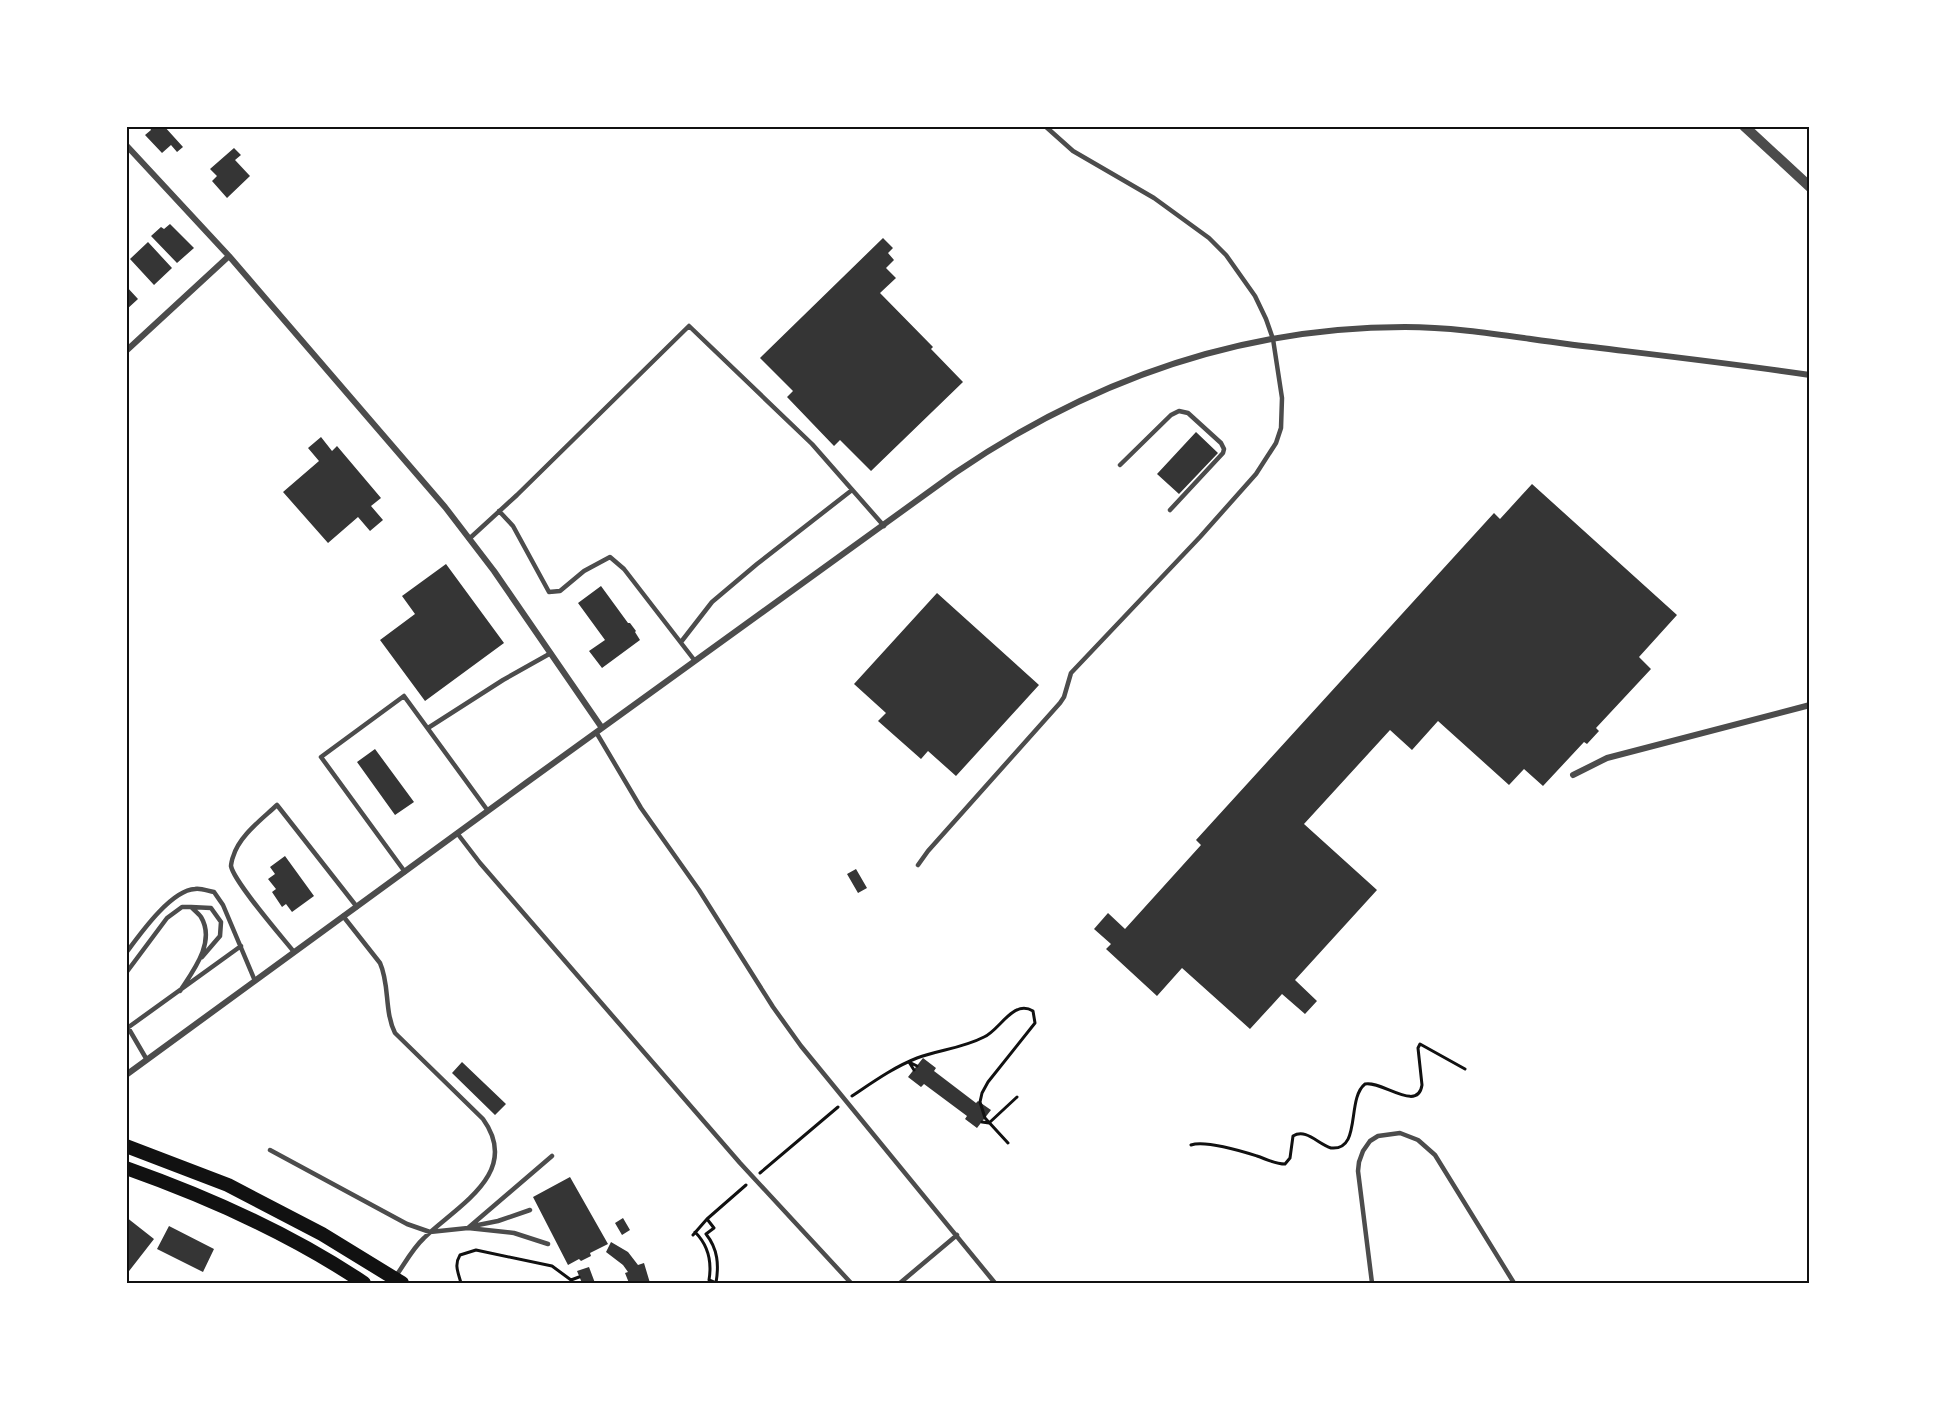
<svg xmlns="http://www.w3.org/2000/svg" width="1936" height="1409" font-family="Manrope,sans-serif">
<style>
.building{fill:#353535}
.lines{fill:none;stroke-linecap:round;stroke-linejoin:round}
.path{stroke:#111;stroke-width:3}
.service{stroke:#4c4c4c;stroke-width:4.5}
.minor{stroke:#4c4c4c;stroke-width:6}
.tertiary{stroke:#4c4c4c;stroke-width:10}
.primary{stroke:#111;stroke-width:14}
.neatline{fill:none;stroke:#111;stroke-width:2}
</style>
<rect width="100%" height="100%" fill="#fff"/>
<path class="building" d="M 152,126 L 164,126 L 183,147 L 177,152 L 171,145 L 162,153 L 145,135 L 151,130 L 150,128 Z
M 234,148 L 241,155 L 235,160 L 250,176 L 227,198 L 212,181 L 217,176 L 210,169 Z
M 170,224 L 194,248 L 177,263 L 151,236 L 161,227 L 164,229 Z
M 883,238 L 893,248 L 888,253 L 894,260 L 886,268 L 896,278 L 880,293 L 933,347 L 931,349 L 963,382 L 871,471 L 840,440 L 834,446 L 787,397 L 793,391 L 760,358 Z
M 148,242 L 172,268 L 154,285 L 130,259 Z
M 126,286 L 138,299 L 126,310 Z
M 1196,432 L 1218,453 L 1179,494 L 1157,474 Z
M 321,437 L 332,451 L 337,446 L 381,498 L 371,506 L 383,520 L 370,531 L 358,517 L 328,543 L 283,492 L 319,461 L 308,448 Z
M 1532,484 L 1677,615 L 1639,657 L 1651,669 L 1596,728 L 1599,731 L 1587,744 L 1584,742 L 1543,786 L 1524,769 L 1509,785 L 1438,721 L 1412,750 L 1390,730 L 1304,824 L 1377,890 L 1295,980 L 1317,1001 L 1305,1014 L 1282,994 L 1250,1029 L 1182,968 L 1157,996 L 1106,949 L 1111,944 L 1094,929 L 1108,913 L 1125,929 L 1201,845 L 1196,840 L 1494,513 L 1500,519 Z
M 446,564 L 504,643 L 425,701 L 380,640 L 415,614 L 402,596 Z
M 601,586 L 628,623 L 630,623 L 636,631 L 635,632 L 640,640 L 602,668 L 589,651 L 605,640 L 578,603 Z
M 937,593 L 1039,685 L 956,776 L 928,751 L 921,759 L 878,721 L 886,713 L 854,684 Z
M 375,749 L 414,802 L 395,815 L 357,762 Z
M 285,856 L 314,896 L 292,912 L 286,904 L 282,907 L 272,892 L 276,889 L 268,879 L 275,874 L 270,867 Z
M 856,869 L 867,888 L 858,893 L 847,874 Z
M 923,1058 L 936,1068 L 934,1071 L 976,1103 L 978,1101 L 991,1110 L 977,1128 L 965,1119 L 967,1116 L 924,1084 L 921,1087 L 908,1077 Z
M 462,1062 L 506,1104 L 495,1115 L 452,1073 Z
M 570,1177 L 608,1244 L 590,1253 L 591,1256 L 581,1261 L 579,1259 L 568,1265 L 533,1197 Z
M 126,1217 L 154,1239 L 126,1275 Z
M 623,1218 L 630,1230 L 622,1235 L 615,1223 Z
M 169,1226 L 214,1249 L 203,1272 L 157,1249 Z
M 611,1242 L 628,1252 L 638,1265 L 644,1263 L 650,1283 L 629,1283 L 625,1273 L 628,1272 L 623,1265 L 606,1252 Z
M 589,1267 L 595,1283 L 582,1283 L 577,1271 Z"/>
<g class="lines">
<path class="path" d="M 914,1070 L 909,1062 L 917,1066
M 852,1096 C 873,1082 894,1067 917,1058 C 939,1050 963,1048 984,1037 C 1000,1030 1013,999 1033,1011 L 1035,1023 L 988,1082 L 982,1093 L 980,1102 L 985,1118 L 1008,1143
M 982,1122 L 989,1123
M 989,1123 L 1017,1097
M 1191,1145 C 1206,1140 1241,1151 1257,1156 C 1266,1159 1275,1164 1285,1164 L 1290,1158 L 1293,1136 C 1306,1128 1318,1144 1331,1148 C 1362,1151 1346,1099 1365,1084 C 1381,1080 1418,1113 1422,1085 L 1418,1048 L 1420,1044 L 1465,1069
M 760,1173 L 838,1107
M 695,1232 C 709,1246 712,1262 709,1280 L 716,1283 C 719,1265 718,1249 706,1234 L 714,1228 L 707,1219
M 693,1235 L 707,1219 L 746,1185
M 461,1283 C 458,1272 454,1265 460,1255 L 476,1250 L 552,1266 L 571,1280
M 572,1283 L 571,1280 L 579,1277"/>
<path class="service" d="M 1120,465 L 1171,415 L 1179,411 L 1188,413 L 1221,443 L 1224,449 L 1223,453 L 1170,510
M 499,511 L 513,526 L 549,592 L 560,591 L 584,571 L 610,557 L 624,569 L 695,661
M 469,539 L 517,495 L 689,326 L 812,444 L 884,526
M 681,642 L 712,602 L 757,564 L 852,490
M 428,728 L 503,680 L 551,653
M 596,732 L 641,808 L 699,890 L 773,1007 L 801,1046 L 995,1283
M 457,833 L 480,863 L 740,1163 L 851,1283
M 918,865 L 928,851 L 1060,703 L 1064,697 L 1071,673 L 1200,537 L 1256,474 L 1276,443 L 1281,428 L 1282,398 L 1273,339 L 1266,319 L 1255,296 L 1226,255 L 1209,238 L 1154,198 L 1073,151 L 1045,126
M 405,872 L 321,757 L 404,696 L 488,811
M 191,907 L 211,908 L 221,922 L 220,936 L 202,957
M 343,916 L 380,963 C 390,985 384,1011 395,1033 L 483,1119 C 522,1173 457,1206 424,1238 C 413,1248 405,1263 396,1276
M 294,952 C 282,937 234,882 231,866 C 231,865 232,859 233,857 C 239,836 261,820 277,805 L 357,907
M 126,953 C 140,934 171,890 195,889 C 201,888 208,891 214,892 L 223,905 L 255,981
M 126,973 L 167,918 L 182,907 L 191,907 C 194,910 199,914 201,917 C 216,942 193,971 180,991
M 126,1024 L 147,1060
M 126,1029 L 241,946
M 270,1150 L 407,1224 L 430,1232 L 468,1228 L 514,1233 L 548,1244
M 473,1226 L 498,1221 L 530,1210
M 468,1228 L 552,1156
M 900,1283 L 957,1235
M 1372,1283 L 1358,1171 L 1359,1162 L 1363,1151 L 1370,1141 L 1378,1136 L 1400,1133 L 1418,1140 L 1435,1155 L 1514,1283"/>
<path class="minor" d="M 126,145 L 229,256 L 445,507 L 494,571 L 602,728
M 126,351 L 229,256
M 1573,775 L 1607,758 L 1810,705
M 126,1075 L 526,783 L 955,473 C 1091,380 1240,327 1405,327 C 1460,327 1513,337 1567,344 C 1648,354 1729,363 1810,375"/>
<path class="tertiary" d="M 1744,126 L 1810,187"/>
<path class="primary" d="M 126,1146 L 228,1185 L 322,1234 L 402,1283
M 126,1168 C 208,1197 291,1234 364,1283"/>
</g>
<rect width="1936" height="1409" fill="none" stroke="#ffffff" stroke-width="255"/>
<rect x="128" y="128" width="1680" height="1154" class="neatline"/>
</svg>
